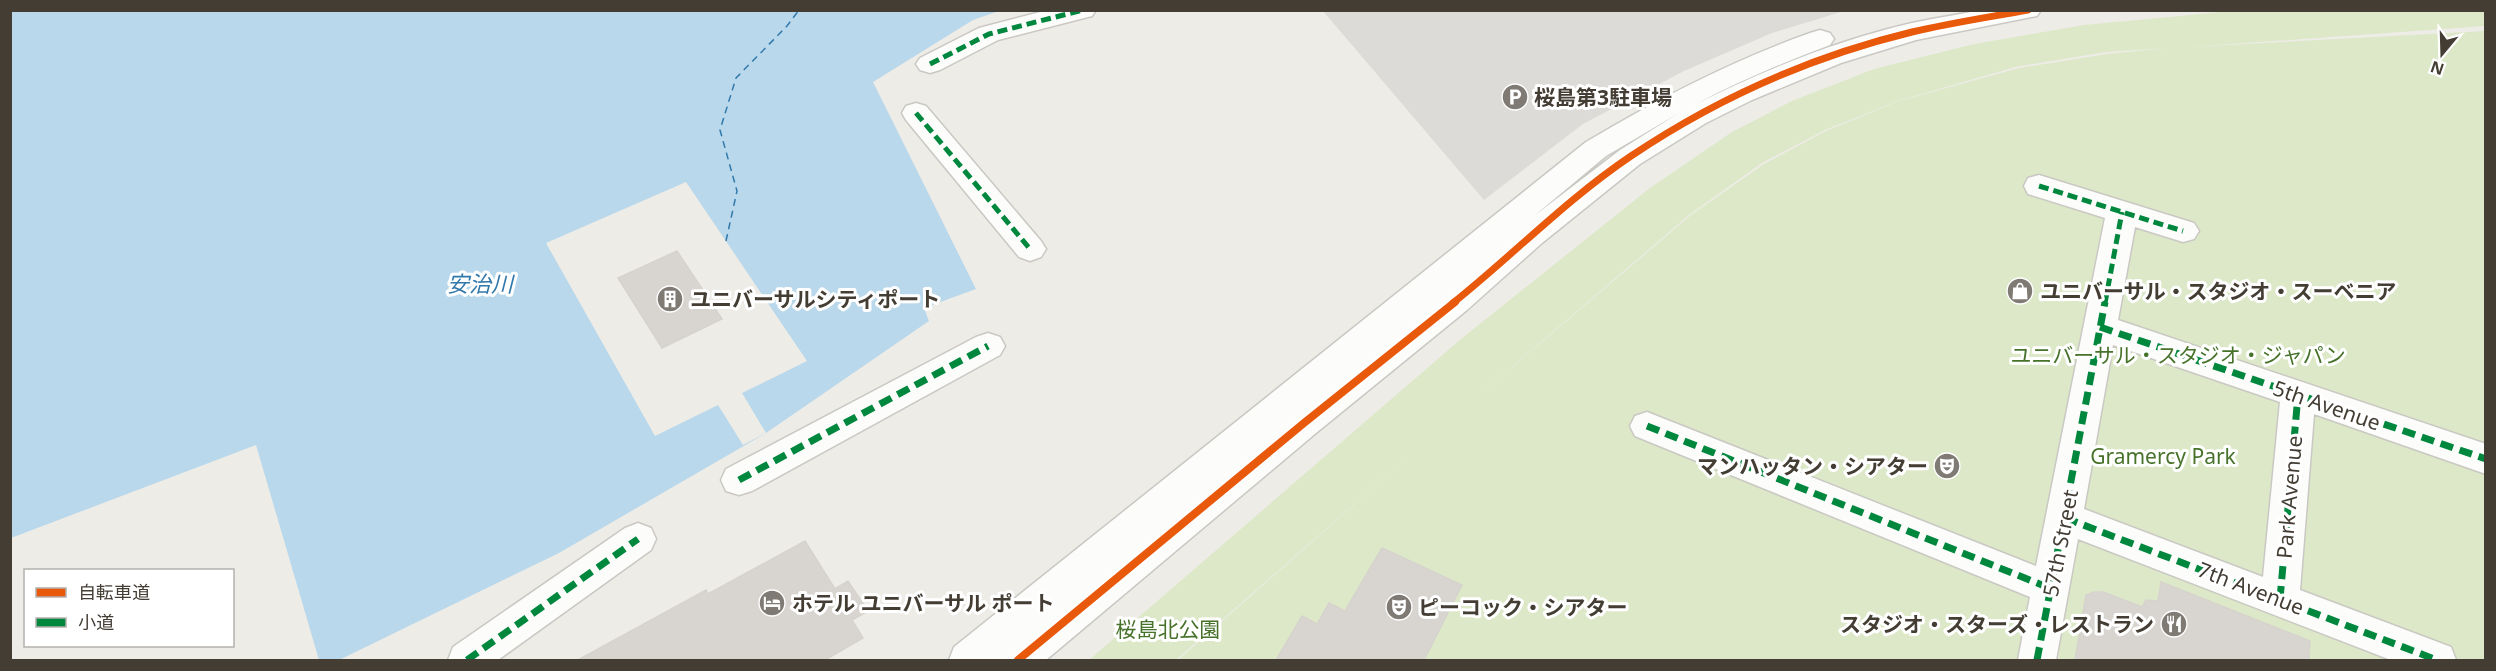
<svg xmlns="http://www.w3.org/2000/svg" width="2496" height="671" font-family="'Noto Sans','Noto Sans JP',sans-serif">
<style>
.green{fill:#dce8c8;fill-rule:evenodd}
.parking{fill:#dddbd7}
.water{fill:#b9d8eb}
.pier{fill:#eeece7}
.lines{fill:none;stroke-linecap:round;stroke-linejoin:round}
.ferry{stroke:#3279ab;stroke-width:1.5;stroke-dasharray:7 5;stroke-linecap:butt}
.building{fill:#d8d5d0;stroke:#d6d3cd;stroke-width:1.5}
.minor-casing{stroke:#cac8c3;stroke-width:3}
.minor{fill:#fcfcfb;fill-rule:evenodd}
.quiet-far1{stroke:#00873e;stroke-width:5;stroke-dasharray:10 5;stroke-linecap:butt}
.quiet{stroke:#00873e;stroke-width:7;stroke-dasharray:13 7;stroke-linecap:butt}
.cycleway-far1-casing{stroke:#fff;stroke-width:10}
.cycleway-casing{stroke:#fff;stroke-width:12}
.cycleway-far1{stroke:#e8590c;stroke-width:7}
.cycleway{stroke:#e8590c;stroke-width:8}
.labels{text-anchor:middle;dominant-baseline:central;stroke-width:6;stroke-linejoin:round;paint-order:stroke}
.poi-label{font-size:21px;font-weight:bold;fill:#433d34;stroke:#fff;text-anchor:start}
.park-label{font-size:21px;fill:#47722a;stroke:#fff}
.street-label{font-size:21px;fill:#433d34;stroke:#fff}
.water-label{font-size:22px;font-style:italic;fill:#3279ab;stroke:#fff}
</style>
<rect width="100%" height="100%" fill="#eeece7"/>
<path class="green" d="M 2243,10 L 2485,11 L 2485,26 L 2191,47 L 2485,31 L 2485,660 L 1178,660 L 1429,439 L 1176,660 L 1089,660 L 1461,339 L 1650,188 L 1732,132 L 1792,101 L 1874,69 L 1974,44 L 2084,25 ZM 2166,48 L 2107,54 L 2019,68 L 1899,101 L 1826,131 L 1764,164 L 1691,215 L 1471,402 L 1689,215 L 1762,163 L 1825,130 L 1898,101 L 2015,67 L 2106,52 Z"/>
<path class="parking" d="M 1323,11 L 1844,11 L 1772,33 L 1684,71 L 1583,124 L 1484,200 Z"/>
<path class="water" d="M 11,11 L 999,11 L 973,20 L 873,82 L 976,289 L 924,308 L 929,321 L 766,433 L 559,553 L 339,660 L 319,660 L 256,445 L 11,538 Z"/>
<path class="pier" d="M 686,182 L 807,361 L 742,393 L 766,433 L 743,445 L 718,405 L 655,436 L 546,243 Z"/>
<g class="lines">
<path class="ferry" d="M 726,241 L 737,191 L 720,130 L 736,78 L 787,26 L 799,10"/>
</g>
<path class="building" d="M 677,251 L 722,319 L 662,348 L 618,278 Z
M 805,541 L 835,589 L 848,581 L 868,611 L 852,620 L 863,638 L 825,660 L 578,660 L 706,590 L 708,594 Z
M 1382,548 L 1462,585 L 1424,660 L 1276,660 L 1302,616 L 1317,624 L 1329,603 L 1345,611 Z
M 2161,582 L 2310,641 L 2309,660 L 2075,660 L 2086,595 L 2094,592 L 2103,592 L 2142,607 L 2146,600 L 2158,601 Z"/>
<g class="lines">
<defs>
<path id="minor" d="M 1048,10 L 1096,10 L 1092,16 L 998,40 L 940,70 L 930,73 L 920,70 L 916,64 L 920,58 L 979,28 Z
M 1980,10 L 2041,10 L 2037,16 L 1916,40 L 1841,63 L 1752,100 L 1706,123 L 1640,164 L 1542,243 L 1467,310 L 1316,433 L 1046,660 L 999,660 L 999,659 L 997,660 L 949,660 L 954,647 L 1586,142 C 1658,99 1731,61 1810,33 L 1820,30 L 1830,33 L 1834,39 L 1830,45 C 1784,62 1739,81 1696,104 C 1764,70 1838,40 1912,23 C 1935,18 1958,15 1980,10 ZM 1679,113 L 1620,150 L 1534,216 L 1606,156 Z
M 916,103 L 926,106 L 1041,241 L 1046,249 L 1041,257 L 1030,261 L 1019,257 L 906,120 L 902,113 L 906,106 Z
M 2039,175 L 2194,223 L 2199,231 L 2194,239 L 2183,242 L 2135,227 L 2118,320 L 2486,444 L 2486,474 L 2314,414 L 2300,590 L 2451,647 L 2456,660 L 2391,660 L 2078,539 L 2056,660 L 2018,660 L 2030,597 L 1635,436 L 1630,426 L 1635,416 L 1647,412 L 2036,566 L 2105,218 L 2028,194 L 2024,186 L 2028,178 ZM 2113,345 L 2280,402 L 2263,577 L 2084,509 Z
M 988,333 L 1000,337 L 1005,346 L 1000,355 L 752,491 L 739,495 L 726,491 L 721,480 L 726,469 L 976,337 Z
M 638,523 L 651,528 L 656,539 L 651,550 L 498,660 L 448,660 L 453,647 L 625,528 Z"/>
</defs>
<use href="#minor" class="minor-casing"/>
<use href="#minor" class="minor"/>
<path class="quiet-far1" d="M 930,64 L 989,34 L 1083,10
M 916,113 L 1030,249
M 2039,186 L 2183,231
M 2105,303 L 2122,212"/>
<path class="quiet" d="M 2100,327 L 2486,459
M 1647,426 L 2052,589
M 739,480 L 988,346
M 2065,518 L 2437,660
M 2280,599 L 2298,395
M 467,660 L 638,539
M 2037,660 L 2105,302"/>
<defs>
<path id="cycleway-far1" d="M 1453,303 C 1513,255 1567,199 1631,156 C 1716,99 1813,56 1912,32 C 1950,23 1990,17 2028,10"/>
<path id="cycleway" d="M 1018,660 L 1304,423 L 1455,302"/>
</defs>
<use href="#cycleway-far1" class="cycleway-far1-casing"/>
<use href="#cycleway" class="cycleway-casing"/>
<use href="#cycleway-far1" class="cycleway-far1"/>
<use href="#cycleway" class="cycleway"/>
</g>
<defs>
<symbol id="parking-disc" viewBox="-11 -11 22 22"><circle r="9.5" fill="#7f7a73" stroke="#fff"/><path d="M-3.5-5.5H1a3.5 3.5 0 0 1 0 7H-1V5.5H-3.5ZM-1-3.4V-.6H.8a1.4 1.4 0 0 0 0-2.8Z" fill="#fff"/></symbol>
<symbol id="shop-disc" viewBox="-11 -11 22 22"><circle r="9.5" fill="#7f7a73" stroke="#fff"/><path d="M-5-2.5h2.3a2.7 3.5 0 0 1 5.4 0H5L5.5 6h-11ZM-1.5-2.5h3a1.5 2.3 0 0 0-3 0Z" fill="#fff"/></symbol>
<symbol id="building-disc" viewBox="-11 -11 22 22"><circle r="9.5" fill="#7f7a73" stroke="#fff"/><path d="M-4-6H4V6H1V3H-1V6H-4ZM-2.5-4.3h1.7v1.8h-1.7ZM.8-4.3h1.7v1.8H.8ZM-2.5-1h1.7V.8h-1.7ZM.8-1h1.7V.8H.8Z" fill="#fff"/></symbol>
<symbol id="theatre-disc" viewBox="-11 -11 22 22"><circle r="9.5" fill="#7f7a73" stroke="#fff"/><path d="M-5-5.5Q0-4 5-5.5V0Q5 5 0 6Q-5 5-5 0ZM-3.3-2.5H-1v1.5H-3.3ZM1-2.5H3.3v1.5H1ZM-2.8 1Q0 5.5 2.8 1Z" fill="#fff"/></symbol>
<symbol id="hotel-disc" viewBox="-11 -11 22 22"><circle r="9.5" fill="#7f7a73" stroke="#fff"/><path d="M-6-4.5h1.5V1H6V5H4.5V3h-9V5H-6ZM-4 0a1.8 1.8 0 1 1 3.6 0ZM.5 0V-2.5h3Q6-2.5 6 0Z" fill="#fff"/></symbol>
<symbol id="restaurant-disc" viewBox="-11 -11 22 22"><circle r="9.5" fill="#7f7a73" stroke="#fff"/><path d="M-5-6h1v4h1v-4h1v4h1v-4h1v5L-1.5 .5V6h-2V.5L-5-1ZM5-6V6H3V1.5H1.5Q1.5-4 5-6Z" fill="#fff"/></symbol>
</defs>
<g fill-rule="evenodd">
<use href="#parking-disc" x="1500" y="82" width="30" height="30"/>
<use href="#shop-disc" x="2005" y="276" width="30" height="30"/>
<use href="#building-disc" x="655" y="284" width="30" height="30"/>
<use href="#theatre-disc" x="1932" y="451" width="30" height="30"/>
<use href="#hotel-disc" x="757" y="588" width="30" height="30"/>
<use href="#theatre-disc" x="1384" y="592" width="30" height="30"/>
<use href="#restaurant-disc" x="2159" y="609" width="30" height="30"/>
</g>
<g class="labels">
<g class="poi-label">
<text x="1534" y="97">桜島第3駐車場</text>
<text x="2040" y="291">ユニバーサル・スタジオ・スーベニア</text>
<text x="690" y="299">ユニバーサルシティポート</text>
<text x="1928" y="466" text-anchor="end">マンハッタン・シアター</text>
<text x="792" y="603">ホテル ユニバーサル ポート</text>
<text x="1418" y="607">ピーコック・シアター</text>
<text x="2154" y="624" text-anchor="end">スタジオ・スターズ・レストラン</text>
</g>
<g class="park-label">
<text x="2178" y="355">ユニバーサル・スタジオ・ジャパン</text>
<text x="2163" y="456">Gramercy Park</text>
<text x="1168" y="629">桜島北公園</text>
</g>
<g class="street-label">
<text transform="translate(2327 405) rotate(19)">5th Avenue</text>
<text transform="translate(2289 497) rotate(-85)">Park Avenue</text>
<text transform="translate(2060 543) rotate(-79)">57th Street</text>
<text transform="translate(2251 588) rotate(21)">7th Avenue</text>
</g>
<g class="water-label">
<text x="480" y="283">安治川</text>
</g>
</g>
<rect width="2496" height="671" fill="none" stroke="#433d34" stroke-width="24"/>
<rect x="24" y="569" width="210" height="78" fill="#ffffff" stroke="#b4b1ae" stroke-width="1.5"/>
<rect x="36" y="588" width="30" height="9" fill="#e8590c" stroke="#b4b1ae" stroke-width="1.5"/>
<text x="78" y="599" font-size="18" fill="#433d34">自転車道</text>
<rect x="36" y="618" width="30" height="9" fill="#00873e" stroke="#b4b1ae" stroke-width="1.5"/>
<text x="78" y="629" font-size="18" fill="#433d34">小道</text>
<g transform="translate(2442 54) rotate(199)" stroke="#ffffff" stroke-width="4.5" paint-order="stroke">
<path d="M0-4.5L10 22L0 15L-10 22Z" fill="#433d34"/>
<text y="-9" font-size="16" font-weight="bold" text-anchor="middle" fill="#433d34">N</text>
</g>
</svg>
